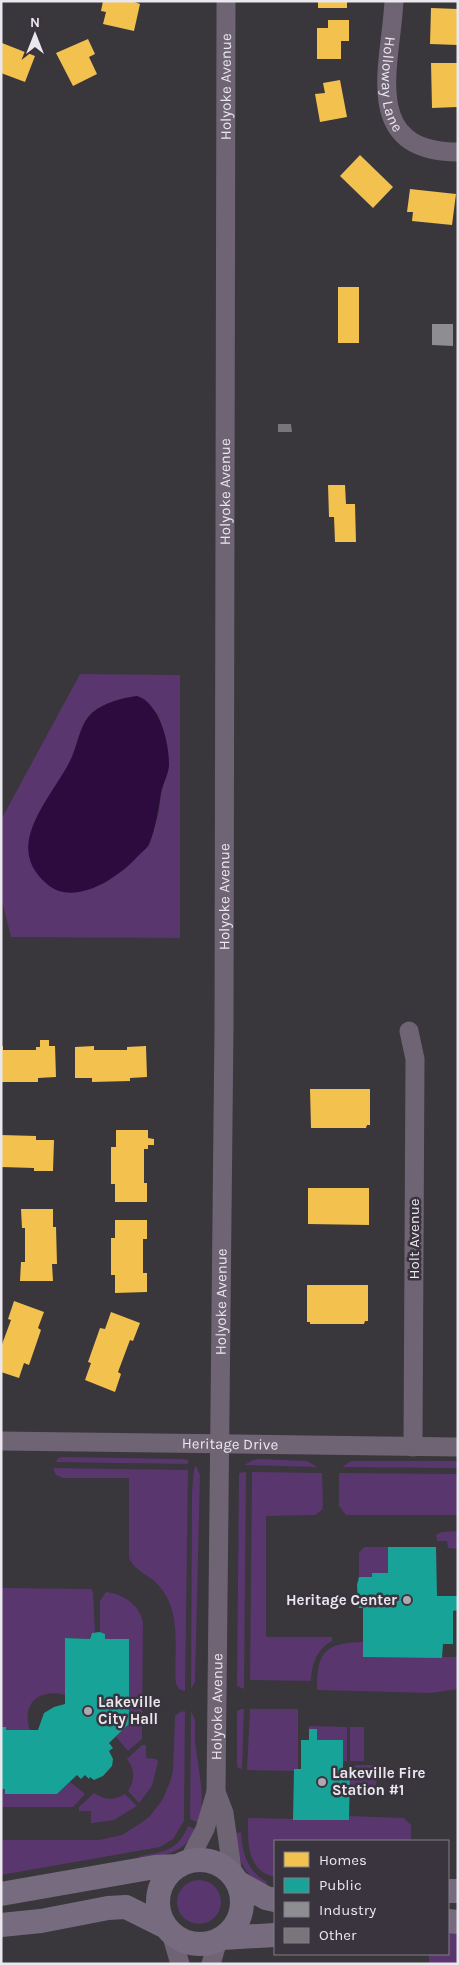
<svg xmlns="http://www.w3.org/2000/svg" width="459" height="1965" font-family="Karla,sans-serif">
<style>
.green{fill:#59366d;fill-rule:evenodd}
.water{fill:#2d0b3f}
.homes{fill:#f2c14e}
.public{fill:#17a398}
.industry{fill:#8d8d92}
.building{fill:#78757b}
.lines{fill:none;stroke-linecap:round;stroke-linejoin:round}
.minor{stroke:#6e6474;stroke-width:19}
.major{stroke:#776c7f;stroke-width:24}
.poi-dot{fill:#ada9b0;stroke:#3a343e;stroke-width:2}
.labels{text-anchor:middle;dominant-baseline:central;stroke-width:5;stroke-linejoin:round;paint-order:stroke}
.street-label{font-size:15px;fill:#ebe7ee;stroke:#3a343e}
.poi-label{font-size:15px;font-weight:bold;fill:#ebe7ee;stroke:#3a343e;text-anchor:start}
</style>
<rect width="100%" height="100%" fill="#39363c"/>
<path class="green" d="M 80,674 L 180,675 L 180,938 L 11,937 L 1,897 L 1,820 ZM 137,696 L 145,699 L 158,715 L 165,738 L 169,762 L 161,793 L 159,811 L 149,846 L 106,882 L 91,889 L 65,892 L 43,805 C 54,791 65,773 72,756 C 77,745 79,733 84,723 C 93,705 119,699 137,696 Z
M 63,1457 L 181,1459 L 188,1460 L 188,1464 L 56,1462 L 58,1458 Z
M 260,1459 L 307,1461 L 317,1467 L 244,1465 L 253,1460 Z
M 351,1461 L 458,1461 L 458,1468 L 342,1467 Z
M 196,1466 L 200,1475 L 195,1682 L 191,1689 L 192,1493 L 194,1469 Z
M 53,1468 L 188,1470 L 185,1691 L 179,1689 L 176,1684 C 173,1651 183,1615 160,1587 C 152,1576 134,1571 129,1558 L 129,1478 L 63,1478 L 56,1475 Z
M 246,1472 L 244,1689 L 237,1686 L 239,1473 Z
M 252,1472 L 322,1473 L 323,1506 L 322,1510 L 315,1515 L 266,1516 L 266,1637 L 332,1637 L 332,1641 C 316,1650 312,1664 311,1681 L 250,1680 Z
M 339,1473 L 458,1474 L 458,1515 L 346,1515 L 339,1506 Z
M 458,1531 L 458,1549 L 448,1548 L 447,1541 L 437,1541 L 436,1535 L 442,1532 Z
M 364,1547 L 388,1547 L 388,1573 L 372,1573 L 372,1577 L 359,1577 L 359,1553 Z
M 1,1588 L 91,1589 L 93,1592 L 95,1632 L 90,1635 L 90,1639 L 65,1638 L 65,1695 C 39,1688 21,1704 30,1730 L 6,1730 L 6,1727 L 1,1727 Z
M 106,1592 C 123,1594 139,1604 143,1622 L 142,1736 L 142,1739 L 128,1751 L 116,1737 L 129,1724 L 129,1639 L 105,1639 L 105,1634 L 100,1632 L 100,1601 Z
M 363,1642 L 363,1657 L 458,1657 L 458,1689 L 431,1693 L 317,1690 C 317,1652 324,1643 363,1642 Z
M 241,1709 L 244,1709 L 242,1769 L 238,1768 L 237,1765 L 237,1711 Z
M 250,1709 L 298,1709 L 298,1769 L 294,1769 L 294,1771 L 247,1770 Z
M 185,1711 L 184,1821 L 173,1839 L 160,1847 L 1,1875 L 1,1840 L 99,1840 L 122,1835 L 141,1823 L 150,1816 L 163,1799 L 171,1779 L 173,1770 L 175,1716 L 180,1712 Z
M 191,1712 C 198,1720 194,1733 195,1742 C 198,1769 206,1796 199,1823 L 190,1819 Z
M 309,1726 L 347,1727 L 347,1761 L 343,1761 L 343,1740 L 317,1740 L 309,1729 Z
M 350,1727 L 364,1727 L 364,1761 L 350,1761 Z
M 142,1745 L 146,1745 L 146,1758 L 156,1759 L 158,1762 L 152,1786 L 139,1803 L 128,1791 C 135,1780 135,1769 127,1759 Z
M 356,1765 L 377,1765 L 376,1788 L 374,1792 L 349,1793 L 350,1770 Z
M 70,1782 L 85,1794 L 73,1807 L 1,1807 L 1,1789 L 5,1789 L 5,1794 L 57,1794 Z
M 94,1793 C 104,1800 114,1801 125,1794 L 137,1806 L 114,1820 L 93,1823 L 91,1823 L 91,1811 L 79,1811 L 79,1807 Z
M 349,1816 L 404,1818 L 411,1825 L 411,1841 L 275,1841 L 275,1877 C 246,1871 248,1841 248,1818 L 349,1820 Z
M 188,1826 L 197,1830 C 184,1853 163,1856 139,1860 L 140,1856 C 163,1852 178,1851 188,1826 Z
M 241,1832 C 242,1853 247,1871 267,1882 L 266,1888 C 242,1873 239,1860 233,1834 Z
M177 1902a22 22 0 1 1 44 0a22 22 0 1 1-44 0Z
M 448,1914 L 458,1914 L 458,1964 L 429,1964 L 429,1954 L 448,1954 Z"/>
<path class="water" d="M 137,696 C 160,704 169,742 169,764 C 169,774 163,783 161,793 C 158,810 156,828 149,844 C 147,848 142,852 139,855 C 120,877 74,908 47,884 C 0,845 54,796 72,757 C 78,743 80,724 92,713 C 103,703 122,698 137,696 Z"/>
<path class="homes" d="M 103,1 L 132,1 L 140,4 L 134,31 L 103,24 L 106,12 L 101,11 Z
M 318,1 L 347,1 L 347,8 L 318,8 Z
M 431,8 L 458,9 L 458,45 L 430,44 Z
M 328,20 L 349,20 L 349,41 L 341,41 L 341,59 L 317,59 L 317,28 L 328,28 Z
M 88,39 L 95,54 L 89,57 L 97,74 L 73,86 L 56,53 Z
M 2,43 L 35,56 L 25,82 L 1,73 Z
M 431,63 L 458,63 L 458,107 L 432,108 Z
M 340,80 L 347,117 L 320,122 L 315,94 L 325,93 L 323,83 Z
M 360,155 L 393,187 L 373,208 L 340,176 Z
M 410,189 L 456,194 L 452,225 L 412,221 L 413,212 L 407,212 Z
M 338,287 L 359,287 L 359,343 L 338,343 Z
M 328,485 L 345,485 L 346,504 L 355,504 L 356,542 L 335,542 L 334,517 L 329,517 Z
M 40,1040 L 49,1040 L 49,1046 L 55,1046 L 56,1077 L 38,1078 L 38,1082 L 1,1082 L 1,1046 L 3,1046 L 3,1050 L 36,1050 L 36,1047 L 40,1047 Z
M 94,1046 L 94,1050 L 127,1050 L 127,1047 L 146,1046 L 147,1077 L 130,1078 L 130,1081 L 92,1082 L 92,1078 L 75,1078 L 75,1047 Z
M 310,1089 L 370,1089 L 370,1125 L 367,1125 L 366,1128 L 311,1128 Z
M 116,1130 L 148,1130 L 148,1138 L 154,1139 L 154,1145 L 148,1145 L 148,1149 L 144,1149 L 144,1183 L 147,1183 L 147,1202 L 115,1202 L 115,1184 L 111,1184 L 111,1147 L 116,1147 Z
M 1,1135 L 36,1136 L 36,1140 L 54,1140 L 53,1171 L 34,1171 L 34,1168 L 1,1167 Z
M 308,1188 L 369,1188 L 369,1225 L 308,1224 Z
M 21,1209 L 53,1209 L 53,1227 L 56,1227 L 57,1264 L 52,1264 L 53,1281 L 20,1281 L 21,1262 L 25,1262 L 25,1228 L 22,1228 Z
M 115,1220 L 147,1220 L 147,1239 L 143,1239 L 143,1273 L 147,1273 L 147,1292 L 115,1293 L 115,1275 L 111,1275 L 111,1238 L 115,1238 Z
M 307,1285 L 368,1285 L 368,1321 L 365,1321 L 364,1324 L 310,1324 L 310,1322 L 307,1322 Z
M 14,1301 L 44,1312 L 38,1328 L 41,1330 L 29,1365 L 24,1363 L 19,1378 L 1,1372 L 1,1347 L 11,1320 L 8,1319 Z
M 111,1312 L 140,1323 L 133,1341 L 130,1340 L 118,1372 L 121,1374 L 115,1392 L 85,1380 L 91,1363 L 88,1362 L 100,1328 L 105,1329 Z"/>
<path class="public" d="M 388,1547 L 436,1547 L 437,1596 L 458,1596 L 458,1610 L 453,1611 L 453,1644 L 443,1644 L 442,1658 L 363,1657 L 363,1608 L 359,1608 L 358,1602 L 357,1585 L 359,1577 L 372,1577 L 372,1573 L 388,1573 Z
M 100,1632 L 105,1634 L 105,1639 L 129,1639 L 129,1724 L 109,1743 L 113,1748 L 109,1751 L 113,1759 L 112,1766 L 103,1776 L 94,1780 L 90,1777 L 89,1779 L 85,1775 L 81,1779 L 77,1775 L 57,1794 L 5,1794 L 5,1789 L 1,1789 L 1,1727 L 6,1727 L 6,1730 L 38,1730 L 44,1713 L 54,1707 L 65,1704 L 65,1638 L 90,1639 L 92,1633 Z
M 309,1729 L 317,1729 L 317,1740 L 343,1740 L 343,1770 L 350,1770 L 349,1820 L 293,1820 L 294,1769 L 301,1769 L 301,1740 L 309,1740 Z"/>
<path class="industry" d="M 432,324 L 453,324 L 453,346 L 432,345 Z"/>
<path class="building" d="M 278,424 L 291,424 L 292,432 L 278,432 Z"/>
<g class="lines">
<g class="minor">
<path id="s1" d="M 394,1 C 391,64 359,152 458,152"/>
<path d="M 409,1031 L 415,1059 L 413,1447"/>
<path id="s2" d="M 1,1441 L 458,1447"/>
<path d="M 216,1792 L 224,1813 L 233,1876"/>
<path id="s3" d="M 188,1862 L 205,1829 L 216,1792 L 224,1026 L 226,1"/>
<path d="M 171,1933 L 180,1964"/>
<path d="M 211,1964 L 218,1940"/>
</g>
<path class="major" d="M158 1902a42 42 0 1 1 84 0a42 42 0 1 1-84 0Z
M 237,1882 L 266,1898 L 275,1900
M 448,1891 L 458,1891
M 1,1894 L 155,1867 L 179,1866
M 448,1921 L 458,1922
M 1,1925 L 41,1921 L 108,1908 L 126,1907 L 166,1927
M 222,1938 L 275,1935"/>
</g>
<g class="poi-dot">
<circle cx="407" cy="1600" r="5"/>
<circle cx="88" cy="1711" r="5"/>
<circle cx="322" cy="1782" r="5"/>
</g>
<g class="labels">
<g class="street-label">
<text stroke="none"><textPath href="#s1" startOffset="84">Holloway Lane</textPath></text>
<text stroke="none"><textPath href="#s3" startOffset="1781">Holyoke Avenue</textPath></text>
<text stroke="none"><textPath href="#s3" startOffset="1376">Holyoke Avenue</textPath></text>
<text stroke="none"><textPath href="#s3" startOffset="971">Holyoke Avenue</textPath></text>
<text transform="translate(414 1239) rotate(-90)">Holt Avenue</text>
<text stroke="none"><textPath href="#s3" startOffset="566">Holyoke Avenue</textPath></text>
<text stroke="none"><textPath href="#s2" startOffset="229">Heritage Drive</textPath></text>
<text stroke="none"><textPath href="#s3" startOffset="161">Holyoke Avenue</textPath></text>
</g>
<g class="poi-label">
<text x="397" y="1600" text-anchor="end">Heritage Center</text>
<text x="98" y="1702">Lakeville<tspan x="98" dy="17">City Hall</tspan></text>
<text x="332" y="1773">Lakeville Fire<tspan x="332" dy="17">Station #1</tspan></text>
</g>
</g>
<rect width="459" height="1965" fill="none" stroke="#ebe7ee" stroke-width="5"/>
<rect x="274" y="1840" width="175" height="115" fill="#3a343e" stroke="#817c84"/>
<rect x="284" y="1852" width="25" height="15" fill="#f2c14e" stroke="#817c84"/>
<text x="319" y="1865" font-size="15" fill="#ebe7ee">Homes</text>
<rect x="284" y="1878" width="25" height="15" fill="#17a398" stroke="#817c84"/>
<text x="319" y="1890" font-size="15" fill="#ebe7ee">Public</text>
<rect x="284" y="1902" width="25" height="15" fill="#8d8d92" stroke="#817c84"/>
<text x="319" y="1915" font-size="15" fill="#ebe7ee">Industry</text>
<rect x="284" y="1928" width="25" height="15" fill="#78757b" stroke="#817c84"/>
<text x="319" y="1940" font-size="15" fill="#ebe7ee">Other</text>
<g transform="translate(35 35)" stroke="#3a343e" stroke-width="4" paint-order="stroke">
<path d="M0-4L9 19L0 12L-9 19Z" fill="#ebe7ee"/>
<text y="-8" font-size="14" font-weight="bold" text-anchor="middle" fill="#ebe7ee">N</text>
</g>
</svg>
